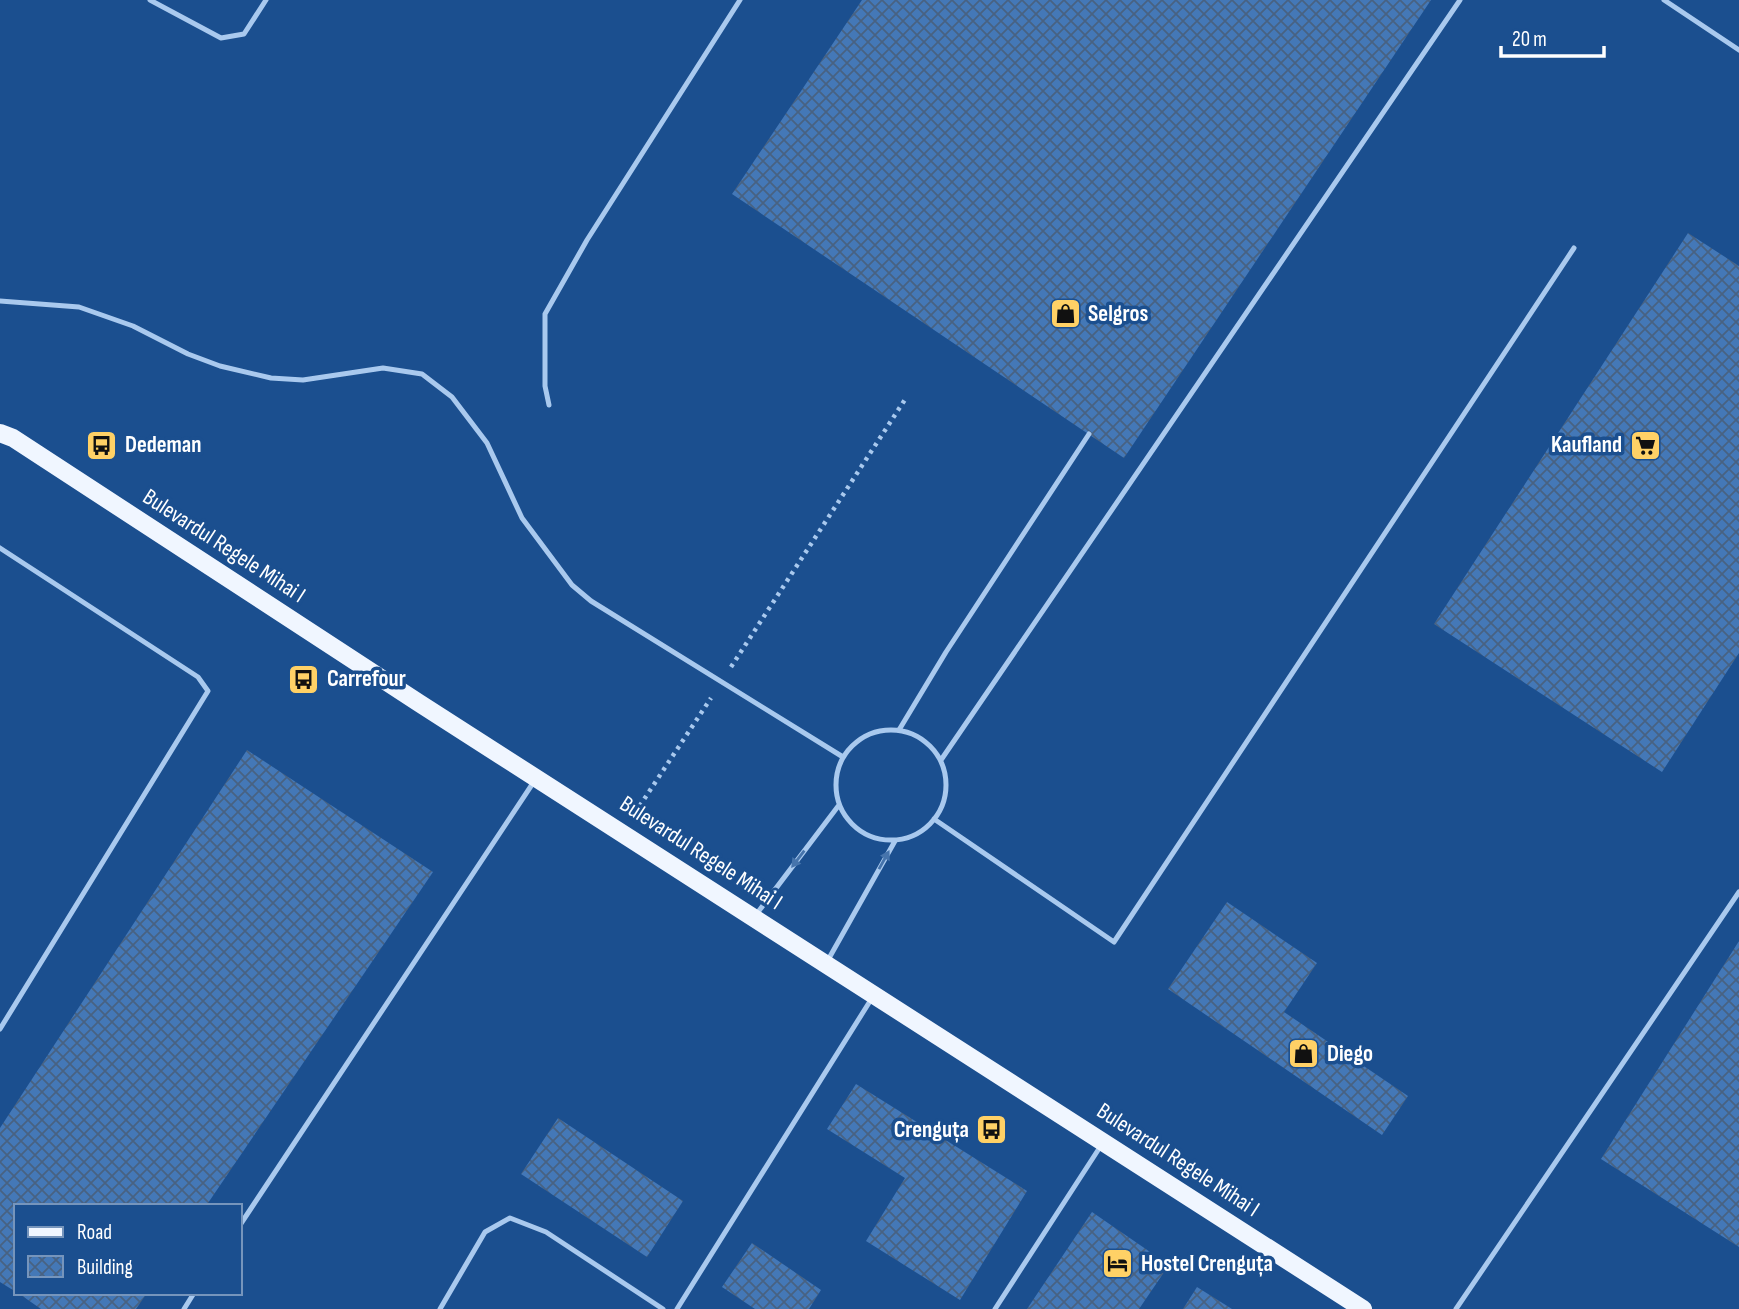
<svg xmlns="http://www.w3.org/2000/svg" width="1739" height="1309" font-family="'Sofia Sans Condensed',sans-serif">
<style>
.building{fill:url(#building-cross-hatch)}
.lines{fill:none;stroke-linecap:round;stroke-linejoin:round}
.path{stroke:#a9c9ee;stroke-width:4.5;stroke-dasharray:3.5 5;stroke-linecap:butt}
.service{stroke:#a9c9ee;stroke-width:5}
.primary{stroke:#f0f6ff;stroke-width:18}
.oneway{fill:#4674ac}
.labels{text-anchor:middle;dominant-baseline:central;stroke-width:7;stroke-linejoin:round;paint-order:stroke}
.poi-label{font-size:23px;font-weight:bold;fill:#fff;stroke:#1b4f8f;text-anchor:start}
.street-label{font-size:23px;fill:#fff;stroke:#1b4f8f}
</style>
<defs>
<pattern id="building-cross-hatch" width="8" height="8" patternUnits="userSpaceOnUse" patternTransform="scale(1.75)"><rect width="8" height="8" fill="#4478b7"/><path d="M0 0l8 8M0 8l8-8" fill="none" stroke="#486282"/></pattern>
</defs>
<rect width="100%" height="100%" fill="#1b4f8f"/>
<path class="building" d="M 862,0 L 1431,0 L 1124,458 L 732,194 Z
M 1688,233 L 1739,266 L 1739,653 L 1662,772 L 1434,624 Z
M 247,750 L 433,872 L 206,1206 L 16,1206 L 16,1292 L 0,1282 L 0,1128 Z
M 1227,902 L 1317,963 L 1284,1012 L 1408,1096 L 1382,1135 L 1168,989 Z
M 1739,941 L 1739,1247 L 1601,1159 Z
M 856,1084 L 1027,1191 L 960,1300 L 866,1241 L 905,1178 L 827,1129 Z
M 558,1118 L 683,1201 L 647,1257 L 521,1174 Z
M 1092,1212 L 1169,1265 L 1139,1309 L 1027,1309 Z
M 752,1243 L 821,1290 L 809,1309 L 755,1309 L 722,1287 Z
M 1197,1287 L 1232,1309 L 1183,1309 Z
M 18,1293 L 147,1293 L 136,1309 L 41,1309 Z"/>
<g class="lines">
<path class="path" d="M 731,667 L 906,398
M 635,813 L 711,698"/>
<path class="service" d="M 150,0 L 221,38 L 244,34 L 266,0
M 1664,0 L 1739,50
M 0,301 L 79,307 L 133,326 L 188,354 L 220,366 L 271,378 L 303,380 L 383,368 L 422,374 L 452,397 L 487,443 L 522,518 L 572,585 L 591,601 L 843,757
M 549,405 L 545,386 L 545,314 L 587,240 L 740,0
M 0,548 L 198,677 L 208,691 L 0,1029
M 899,730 L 946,652 L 1089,434
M836 785a55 55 0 1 1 110 0a55 55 0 1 1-110 0Z
M 941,760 L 1460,0
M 934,819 L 1114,942 L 1574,248
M 755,916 L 839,805
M 828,960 L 895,841
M 240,1225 L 535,780
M 184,1309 L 194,1293
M 440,1309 L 485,1232 L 510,1218 L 546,1232 L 663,1309
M 677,1309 L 872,998
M 995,1309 L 1102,1144
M 1456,1309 L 1739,892"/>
<path class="primary" d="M 0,433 L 13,438 L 419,703 L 1363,1309"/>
</g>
<defs><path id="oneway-solid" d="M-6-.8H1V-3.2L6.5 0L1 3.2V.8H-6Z" transform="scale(1.75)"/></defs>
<g class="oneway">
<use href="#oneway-solid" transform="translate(798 859) rotate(127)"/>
<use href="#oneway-solid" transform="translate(884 860) rotate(-61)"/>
</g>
<defs>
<symbol id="shop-square" viewBox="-11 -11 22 22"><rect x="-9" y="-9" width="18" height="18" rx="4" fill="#ffd166" stroke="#1b4f8f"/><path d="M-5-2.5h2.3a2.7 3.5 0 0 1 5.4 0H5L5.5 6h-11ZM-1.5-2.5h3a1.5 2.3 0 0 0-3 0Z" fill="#111"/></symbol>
<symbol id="bus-square" viewBox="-11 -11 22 22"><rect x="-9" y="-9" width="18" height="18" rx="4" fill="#ffd166" stroke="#1b4f8f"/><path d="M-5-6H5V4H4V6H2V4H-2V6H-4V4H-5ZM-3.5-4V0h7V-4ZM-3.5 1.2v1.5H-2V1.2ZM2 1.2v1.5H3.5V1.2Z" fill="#111"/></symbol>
<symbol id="supermarket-square" viewBox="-11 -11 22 22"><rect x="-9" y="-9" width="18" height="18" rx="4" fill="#ffd166" stroke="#1b4f8f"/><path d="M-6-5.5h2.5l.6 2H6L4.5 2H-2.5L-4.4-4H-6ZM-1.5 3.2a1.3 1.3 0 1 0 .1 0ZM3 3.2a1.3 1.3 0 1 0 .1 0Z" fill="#111"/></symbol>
<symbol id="hotel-square" viewBox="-11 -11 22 22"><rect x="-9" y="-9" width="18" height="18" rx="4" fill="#ffd166" stroke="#1b4f8f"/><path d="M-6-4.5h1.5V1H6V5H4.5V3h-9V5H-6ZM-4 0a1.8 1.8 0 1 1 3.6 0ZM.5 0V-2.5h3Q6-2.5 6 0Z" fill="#111"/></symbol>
</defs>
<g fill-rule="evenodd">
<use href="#shop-square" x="1048" y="296" width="35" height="35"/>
<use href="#bus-square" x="84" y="428" width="35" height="35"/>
<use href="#supermarket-square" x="1628" y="428" width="35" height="35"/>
<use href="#bus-square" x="286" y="662" width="35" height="35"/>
<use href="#shop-square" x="1286" y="1036" width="35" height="35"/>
<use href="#bus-square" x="974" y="1112" width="35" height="35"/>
<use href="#hotel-square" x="1100" y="1246" width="35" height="35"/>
</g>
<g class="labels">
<g class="poi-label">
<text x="1088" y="314">Selgros</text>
<text x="125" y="445">Dedeman</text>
<text x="1622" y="445" text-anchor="end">Kaufland</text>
<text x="327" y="679">Carrefour</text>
<text x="1327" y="1054">Diego</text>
<text x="969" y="1130" text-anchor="end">Crenguța</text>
<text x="1141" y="1264">Hostel Crenguța</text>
</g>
<g class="street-label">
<text transform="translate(224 546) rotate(33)">Bulevardul Regele Mihai I</text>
<text transform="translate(701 853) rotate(33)">Bulevardul Regele Mihai I</text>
<text transform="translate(1178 1160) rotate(33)">Bulevardul Regele Mihai I</text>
</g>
</g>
<rect x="14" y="1204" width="228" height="91" fill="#1b4f8f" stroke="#7695bc" stroke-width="2"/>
<rect x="28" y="1227" width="35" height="10" fill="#f0f6ff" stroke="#7695bc" stroke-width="2"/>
<text x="77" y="1239" font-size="21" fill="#ffffff">Road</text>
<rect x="28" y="1256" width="35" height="21" fill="url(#building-cross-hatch)" stroke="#7695bc" stroke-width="2"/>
<text x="77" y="1274" font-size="21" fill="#ffffff">Building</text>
<path d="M1501 46v10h103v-10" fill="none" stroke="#ffffff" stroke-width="3.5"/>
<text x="1512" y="46" font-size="21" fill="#ffffff" stroke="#1b4f8f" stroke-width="5" paint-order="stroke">20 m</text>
</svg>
